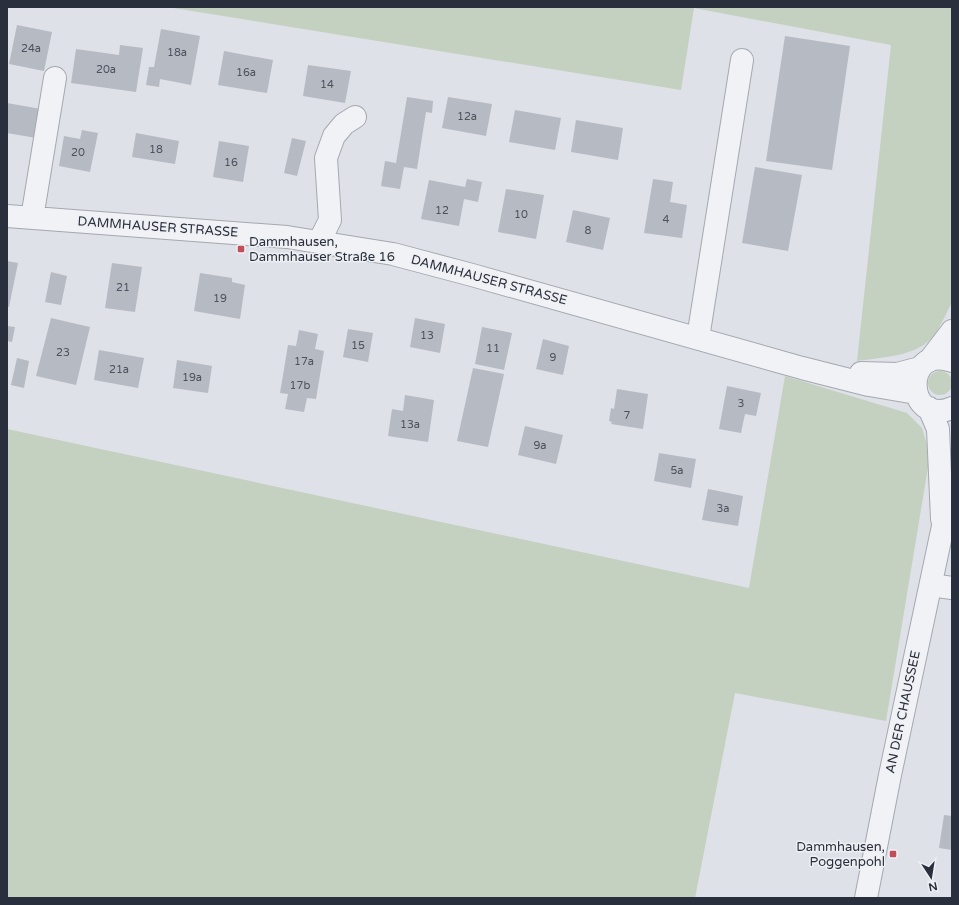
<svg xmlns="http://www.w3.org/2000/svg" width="959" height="905" font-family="'Varela Round',sans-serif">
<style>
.green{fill:#c4d0c0}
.building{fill:#b6bac3}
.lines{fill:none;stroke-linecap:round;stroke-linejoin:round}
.minor-casing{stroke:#a4a8b0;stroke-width:24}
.minor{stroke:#f1f2f5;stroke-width:22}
.poi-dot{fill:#c14e5a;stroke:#eef0f4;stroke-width:1.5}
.labels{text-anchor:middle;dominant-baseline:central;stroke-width:3;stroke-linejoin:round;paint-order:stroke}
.number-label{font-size:11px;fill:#4c525e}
.street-label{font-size:13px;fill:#292f3c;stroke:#eef0f4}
.poi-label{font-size:13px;fill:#292f3c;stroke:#eef0f4;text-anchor:start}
</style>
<rect width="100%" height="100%" fill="#dee1e7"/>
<path class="green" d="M 167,7 L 952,7 L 951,304 C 946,314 941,325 935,334 C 919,357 882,357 857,361 L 891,45 L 694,8 L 681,90 Z
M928 383a12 12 0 1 1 24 0a12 12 0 1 1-24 0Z
M 785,376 L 907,413 L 922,428 L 930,455 L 886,721 L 735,693 L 695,898 L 7,898 L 7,429 L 749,588 Z"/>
<path class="building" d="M 17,25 L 52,32 L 44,71 L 9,64 Z
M 161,29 L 200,36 L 191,85 L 160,79 L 159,87 L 146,85 L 149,67 L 154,67 Z
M 785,36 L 850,46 L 832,170 L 766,161 Z
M 120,45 L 143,48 L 136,92 L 71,83 L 76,49 L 119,55 Z
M 224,51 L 273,60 L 267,93 L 218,85 Z
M 308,65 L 351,71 L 345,103 L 303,96 Z
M 407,97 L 433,101 L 432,113 L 426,112 L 417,169 L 404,167 L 400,189 L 381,186 L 385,161 L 396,163 Z
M 448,97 L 492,104 L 486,136 L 442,128 Z
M 7,103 L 41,109 L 36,138 L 7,133 Z
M 515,110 L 561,118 L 555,150 L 509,142 Z
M 576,120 L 623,128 L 618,160 L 571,152 Z
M 82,130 L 98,133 L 90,172 L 59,166 L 64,136 L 80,139 Z
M 136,133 L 179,141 L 175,164 L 132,157 Z
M 292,138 L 306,141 L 297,176 L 284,173 Z
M 219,141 L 249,146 L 243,182 L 213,177 Z
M 755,167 L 802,175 L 788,251 L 742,243 Z
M 467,179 L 482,182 L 478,202 L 464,199 L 459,226 L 421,219 L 429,180 L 465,187 Z
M 653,179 L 673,182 L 670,202 L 687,205 L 682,238 L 644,233 Z
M 506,189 L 544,195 L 536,239 L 498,232 Z
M 573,210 L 610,218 L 603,250 L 566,242 Z
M 7,261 L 18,263 L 9,307 L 7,307 Z
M 112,263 L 142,267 L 135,312 L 105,308 Z
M 51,272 L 67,276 L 61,305 L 45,302 Z
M 200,273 L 232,278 L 232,282 L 245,285 L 240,319 L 194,311 Z
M 51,318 L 90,327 L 76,385 L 36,376 Z
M 415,318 L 445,324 L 440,353 L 410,347 Z
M 7,326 L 15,327 L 12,342 L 7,341 Z
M 482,327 L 512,333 L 504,370 L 475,364 Z
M 348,329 L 373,333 L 368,362 L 343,357 Z
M 299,330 L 318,334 L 315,349 L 324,351 L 316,399 L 307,398 L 304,412 L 285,409 L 288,394 L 280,393 L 288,345 L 296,346 Z
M 543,339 L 569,346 L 563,375 L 536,369 Z
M 99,350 L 144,358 L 138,388 L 94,380 Z
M 17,358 L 29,361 L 24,388 L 11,385 Z
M 177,360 L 212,366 L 208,393 L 173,388 Z
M 473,368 L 504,374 L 488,447 L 457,441 Z
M 727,386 L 761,393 L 756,416 L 745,414 L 741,433 L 719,429 Z
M 617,389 L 648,394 L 643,429 L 611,424 L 612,422 L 609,421 L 611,408 L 614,409 Z
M 405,395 L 434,400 L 428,442 L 388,436 L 392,409 L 403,411 Z
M 525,426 L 563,435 L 556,464 L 518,455 Z
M 659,453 L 696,459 L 691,488 L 654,481 Z
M 708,489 L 743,496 L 738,526 L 702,520 Z
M 944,815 L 952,816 L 952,850 L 939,848 Z"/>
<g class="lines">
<defs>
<path id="minor" d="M 7,216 L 287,237 L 393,254 L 472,275 L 802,368 L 869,385 L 916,393
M 32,218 L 55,78
M 319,242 L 330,220 L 326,158 L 334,136 L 344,124 L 355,117
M 698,338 L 742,60
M 929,361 L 952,331
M 952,361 C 902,343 905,428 952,408
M 861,373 L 897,374 L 920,368
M 929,408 L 938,429 L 942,519
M 931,585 L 952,588
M 866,898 L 890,775 L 943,526 L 952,499"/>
</defs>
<use href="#minor" class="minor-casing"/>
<use href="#minor" class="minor"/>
</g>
<g class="poi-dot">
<rect x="237" y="245" width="8" height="8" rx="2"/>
<rect x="889" y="850" width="8" height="8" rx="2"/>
</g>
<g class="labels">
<g class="number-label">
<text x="31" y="48">24a</text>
<text x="177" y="52">18a</text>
<text x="106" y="69">20a</text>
<text x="246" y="72">16a</text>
<text x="327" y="84">14</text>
<text x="467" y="116">12a</text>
<text x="156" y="149">18</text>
<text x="78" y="152">20</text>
<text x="231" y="162">16</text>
<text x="442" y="210">12</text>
<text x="521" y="214">10</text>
<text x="666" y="219">4</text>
<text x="588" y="230">8</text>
<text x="123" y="287">21</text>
<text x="220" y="298">19</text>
<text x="427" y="335">13</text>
<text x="358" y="345">15</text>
<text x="493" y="348">11</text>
<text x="63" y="352">23</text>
<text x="553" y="357">9</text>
<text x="304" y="361">17a</text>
<text x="119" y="369">21a</text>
<text x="192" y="377">19a</text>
<text x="300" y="385">17b</text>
<text x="741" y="403">3</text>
<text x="627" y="415">7</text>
<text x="410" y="424">13a</text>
<text x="540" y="445">9a</text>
<text x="677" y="470">5a</text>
<text x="723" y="508">3a</text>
</g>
<g class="street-label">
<text transform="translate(158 227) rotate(4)">DAMMHAUSER STRASSE</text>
<text transform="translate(489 280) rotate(15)">DAMMHAUSER STRASSE</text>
<text transform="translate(903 712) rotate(-78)">AN DER CHAUSSEE</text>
</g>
<g class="poi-label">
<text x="249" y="242">Dammhausen,<tspan x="249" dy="15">Dammhauser Straße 16</tspan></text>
<text x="885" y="847" text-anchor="end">Dammhausen,<tspan x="885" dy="15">Poggenpohl</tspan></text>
</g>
</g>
<rect width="959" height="905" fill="none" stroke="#292f3c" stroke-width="16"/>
<g transform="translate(931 877) rotate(168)" stroke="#eef0f4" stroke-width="3" paint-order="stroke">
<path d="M0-3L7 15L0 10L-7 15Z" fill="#292f3c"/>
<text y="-6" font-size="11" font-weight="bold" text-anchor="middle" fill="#292f3c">N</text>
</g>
</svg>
